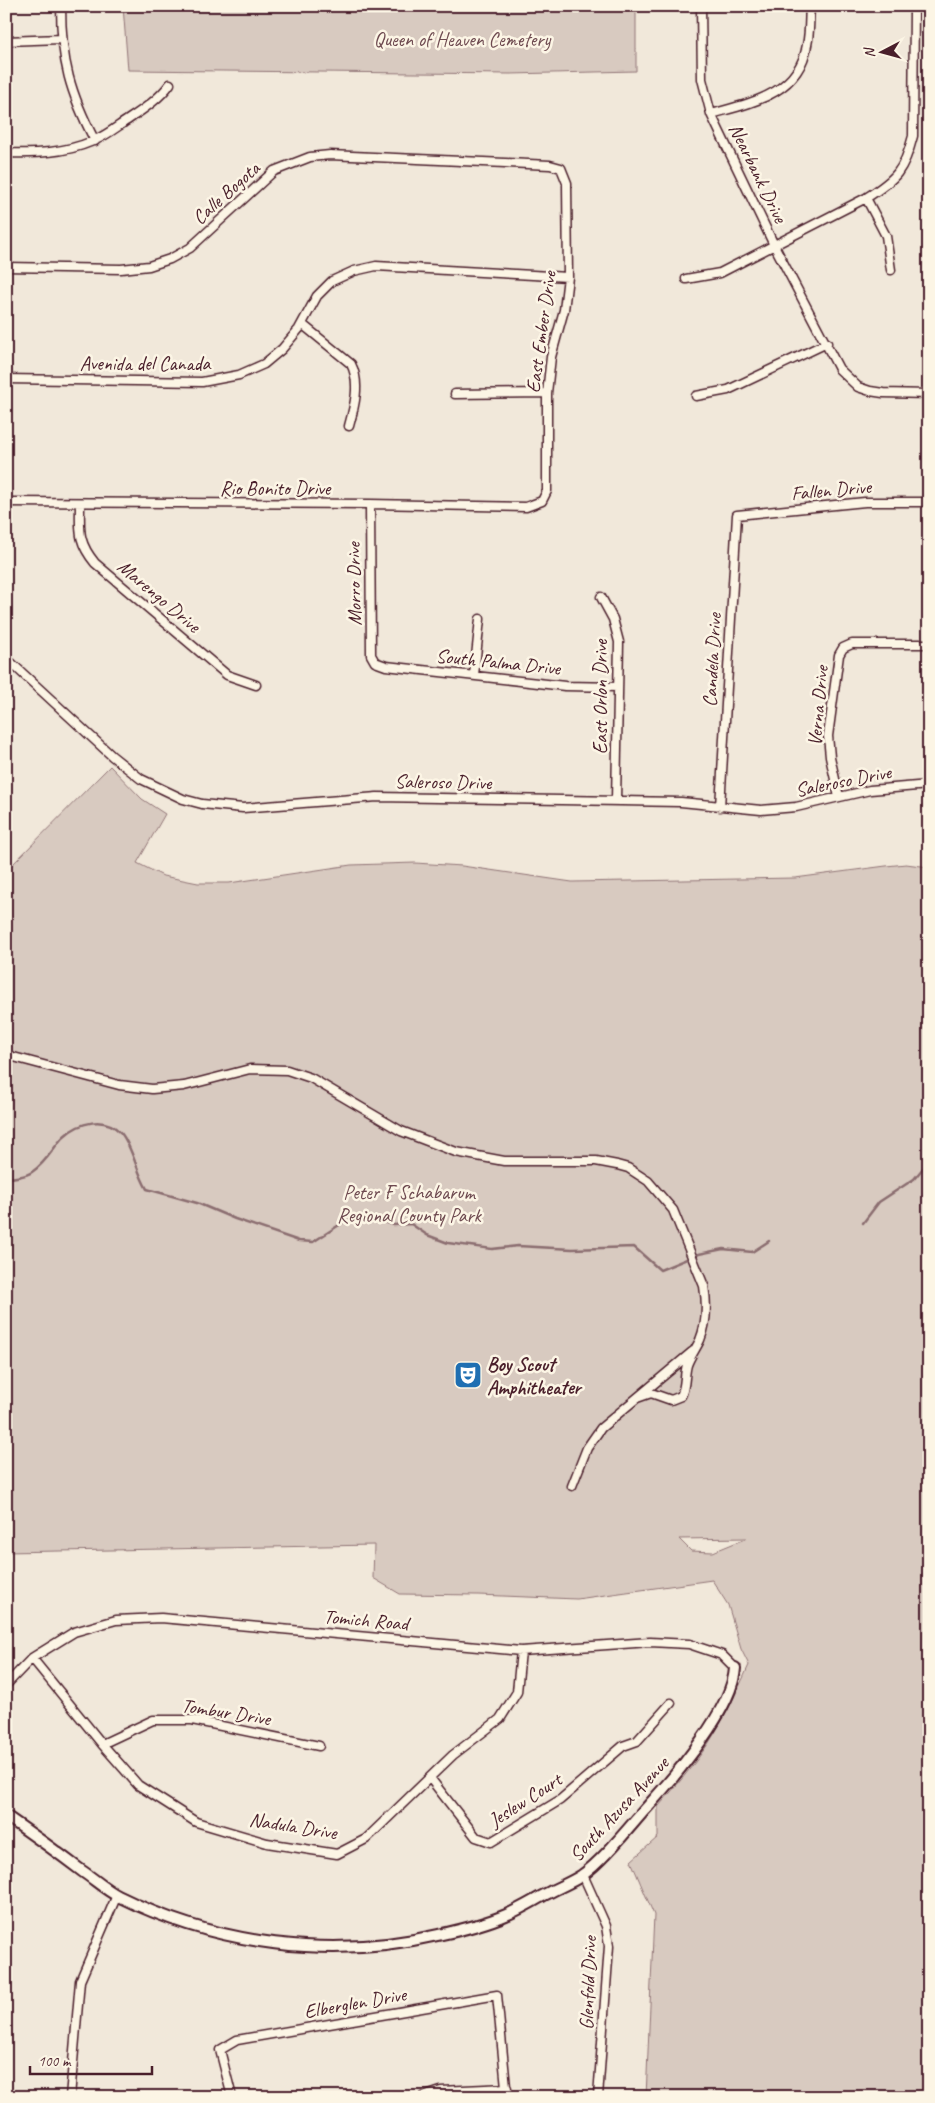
<svg xmlns="http://www.w3.org/2000/svg" width="935" height="2103" font-family="Caveat,sans-serif">
<style>
.green{fill:#d8cac0;stroke:#917476;fill-rule:evenodd}
.lines{fill:none;stroke-linecap:round;stroke-linejoin:round}
.stream{stroke:#8b6d6f;stroke-width:2.5}
.minor-casing{stroke:#4a1f2b;stroke-width:11}
.tertiary-casing{stroke:#4a1f2b;stroke-width:14}
.minor{stroke:#fcf5e5;stroke-width:8}
.tertiary{stroke:#fcf5e5;stroke-width:10}
.labels{text-anchor:middle;dominant-baseline:central;stroke-width:5;stroke-linejoin:round;paint-order:stroke}
.park-label{font-size:20px;fill:#6e4a50;stroke:#fcf5e5}
.street-label{font-size:20px;fill:#4a1f2b;stroke:#fcf5e5}
.poi-label{font-size:20px;font-weight:bold;fill:#4a1f2b;stroke:#fcf5e5;text-anchor:start}
</style>
<rect width="100%" height="100%" fill="#f1e8da"/>
<filter id="ink" filterUnits="userSpaceOnUse"><feTurbulence type="fractalNoise" baseFrequency=".02" numOctaves="2"/><feDisplacementMap in="SourceGraphic" scale="10" xChannelSelector="R" yChannelSelector="G"/><feConvolveMatrix kernelMatrix="1 2 1 2 8 2 1 2 1" color-interpolation-filters="sRGB"/></filter>
<g filter="url(#ink)">
<path class="green" d="M 123,6 L 636,6 L 636,71 L 510,74 L 128,70 Z
M 110,766 L 142,799 L 165,814 L 137,863 L 163,876 L 198,883 L 229,883 L 351,865 L 415,863 L 462,866 L 572,882 L 795,878 L 886,866 L 906,864 L 929,867 L 929,2097 L 646,2097 L 654,1915 L 631,1861 L 658,1837 L 658,1807 C 675,1787 693,1767 708,1744 C 724,1719 737,1692 749,1665 L 741,1649 L 728,1605 L 712,1580 L 577,1599 L 478,1595 L 400,1594 L 373,1578 L 374,1545 L 6,1552 L 6,871 ZM 747,1538 L 713,1552 L 691,1551 L 679,1539 Z"/>
<g class="lines">
<path class="stream" d="M 928,915 L 929,922
M 6,1178 C 14,1178 26,1176 32,1172 C 46,1163 53,1148 63,1137 C 79,1122 105,1115 121,1133 C 132,1146 137,1173 147,1189 L 197,1203 L 235,1219 L 299,1241 L 313,1242 L 350,1218 L 368,1216 L 394,1225 L 411,1224 L 427,1235 L 448,1243 L 492,1249 L 518,1246 L 572,1249 L 634,1247 L 660,1270 L 699,1254 L 723,1249 L 752,1252 L 769,1241
M 863,1223 L 879,1202 L 914,1179 L 929,1161"/>
<defs>
<path id="minor" d="M 61,6 C 61,61 70,93 95,141
M 701,6 L 702,79 L 711,114 L 774,245 L 839,369 L 858,387 L 870,391 L 883,393 L 929,394
M 6,41 L 61,39
M 711,114 C 751,103 799,94 807,45 C 810,32 809,19 810,6
M 6,153 C 36,154 65,153 93,141 C 106,136 118,126 129,119 C 144,109 160,98 170,84
M 866,198 L 886,236 L 891,270
M 6,267 L 121,269 L 149,266 L 170,259 L 190,248 L 274,171 L 310,157 L 330,155 L 550,165 L 561,168 L 567,183 L 568,277 L 564,310 L 551,357 L 547,393 L 547,491 L 542,501 L 526,507 L 370,504 L 6,502
M 686,279 L 720,273 L 866,198 C 896,179 904,171 913,136 L 914,6
M 302,324 L 351,364 C 361,383 354,408 349,426
M 6,379 L 202,382 L 239,375 L 264,364 L 282,349 L 299,329 L 317,296 L 332,281 L 354,271 L 376,266 L 568,277
M 455,394 L 547,393
M 696,396 L 728,390 L 827,343
M 80,503 C 80,530 77,541 95,563 L 227,675 L 256,685
M 370,504 L 371,655 L 375,662 L 386,666 L 565,686 L 618,687
M 601,597 L 613,619 L 619,642 L 616,801
M 6,658 L 112,756 L 141,779 L 183,799 L 202,804 L 243,808 L 377,797 L 681,802 L 761,810 L 796,807 L 870,790 L 929,785
M 474,675 L 480,619
M 839,797 L 830,757 L 828,736 L 839,655 L 843,648 L 852,644 L 929,644
M 720,807 L 737,515 L 865,502 L 929,502
M 6,1055 L 119,1085 L 152,1089 L 184,1086 L 250,1069 L 287,1070 L 311,1078 L 401,1131 L 456,1152 L 504,1161 L 596,1161 L 617,1165 L 628,1168 L 648,1181 L 673,1210 L 704,1286 C 707,1304 707,1323 700,1340 C 696,1349 690,1356 687,1365 C 684,1375 686,1386 681,1396 L 671,1400 L 651,1393 L 637,1398
M 572,1486 L 587,1448 L 601,1428 L 692,1352
M 32,1658 L 102,1744 L 138,1785 L 196,1822 L 267,1843 L 337,1854 L 366,1839 L 453,1755 L 500,1719 L 517,1692 L 521,1651
M 6,1685 L 32,1658 L 74,1632 L 116,1620 L 161,1618 L 521,1651 L 650,1642 L 689,1644 L 722,1655 L 735,1668
M 102,1744 L 153,1720 L 192,1720 L 319,1746
M 430,1778 L 476,1837 L 491,1842 L 560,1800 L 623,1746 L 637,1741 L 671,1703
M 583,1875 L 606,1926 L 609,1946 L 598,2097
M 70,2097 L 80,1981 L 117,1895
M 232,2097 L 220,2050 L 237,2040 L 497,1995 L 507,2097
M 423,2097 L 441,2091 L 507,2088"/>
<path id="tertiary" d="M 6,1816 C 32,1834 57,1852 82,1871 C 94,1879 106,1890 118,1896 C 217,1945 331,1960 438,1935 C 461,1930 485,1924 506,1915 C 520,1909 533,1901 546,1894 C 557,1888 570,1883 581,1876 C 603,1861 631,1825 649,1805 C 676,1775 733,1708 735,1668"/>
</defs>
<use href="#minor" class="minor-casing"/>
<use href="#tertiary" class="tertiary-casing"/>
<use href="#minor" class="minor"/>
<use href="#tertiary" class="tertiary"/>
</g>
</g>
<defs>
<symbol id="theatre-square" viewBox="-11 -11 22 22"><rect x="-9" y="-9" width="18" height="18" rx="4" fill="#1f6fb2" stroke="#fcf5e5"/><path d="M-5-5.5Q0-4 5-5.5V0Q5 5 0 6Q-5 5-5 0ZM-3.3-2.5H-1v1.5H-3.3ZM1-2.5H3.3v1.5H1ZM-2.8 1Q0 5.5 2.8 1Z" fill="#fff"/></symbol>
</defs>
<g fill-rule="evenodd">
<use href="#theatre-square" x="452" y="1359" width="32" height="32"/>
</g>
<g class="labels">
<g class="park-label">
<text x="462" y="39">Queen of Heaven Cemetery</text>
<text x="409" y="1192">Peter F Schabarum<tspan x="409" dy="23">Regional County Park</tspan></text>
</g>
<g class="street-label">
<text transform="translate(758 173) rotate(64)">Nearbank Drive</text>
<text transform="translate(226 193) rotate(-42)">Calle Bogota</text>
<text transform="translate(541 332) rotate(-82)">East Ember Drive</text>
<text x="145" y="363">Avenida del Canada</text>
<text x="275" y="488">Rio Bonito Drive</text>
<text transform="translate(831 490) rotate(-5)">Fallen Drive</text>
<text transform="translate(354 584) rotate(-91)">Morro Drive</text>
<text transform="translate(159 596) rotate(40)">Marengo Drive</text>
<text transform="translate(712 660) rotate(-87)">Candela Drive</text>
<text transform="translate(498 662) rotate(6)">South Palma Drive</text>
<text transform="translate(600 697) rotate(-90)">East Orlon Drive</text>
<text transform="translate(818 706) rotate(-85)">Verna Drive</text>
<text transform="translate(843 781) rotate(-11)">Saleroso Drive</text>
<text transform="translate(443 782) rotate(1)">Saleroso Drive</text>
<text transform="translate(366 1620) rotate(5)">Tomich Road</text>
<text transform="translate(226 1712) rotate(9)">Tombur Drive</text>
<text transform="translate(525 1800) rotate(-33)">Jeslew Court</text>
<text transform="translate(619 1809) rotate(-47)">South Azusa Avenue</text>
<text transform="translate(293 1826) rotate(9)">Nadula Drive</text>
<text transform="translate(588 1983) rotate(-88)">Glenfold Drive</text>
<text transform="translate(355 2003) rotate(-10)">Elberglen Drive</text>
</g>
<g class="poi-label">
<text x="487" y="1364">Boy Scout<tspan x="487" dy="23">Amphitheater</tspan></text>
</g>
</g>
<rect width="935" height="2103" fill="none" stroke="#fcf5e5" stroke-width="25"/>
<rect x="12" y="12" width="910" height="2078" fill="none" stroke="#4a1f2b" stroke-width="2" filter="url(#ink)"/>
<g transform="translate(882 52) rotate(264)" stroke="#fcf5e5" stroke-width="4" paint-order="stroke">
<path d="M0-4L9 19L0 12L-9 19Z" fill="#4a1f2b"/>
<text y="-8" font-size="14" font-weight="bold" text-anchor="middle" fill="#4a1f2b">N</text>
</g>
<path d="M30 2066v8h122v-8" fill="none" stroke="#4a1f2b" stroke-width="2.5"/>
<text x="38" y="2066" font-size="15" fill="#4a1f2b" stroke="#fcf5e5" stroke-width="4" paint-order="stroke">100 m</text>
</svg>
